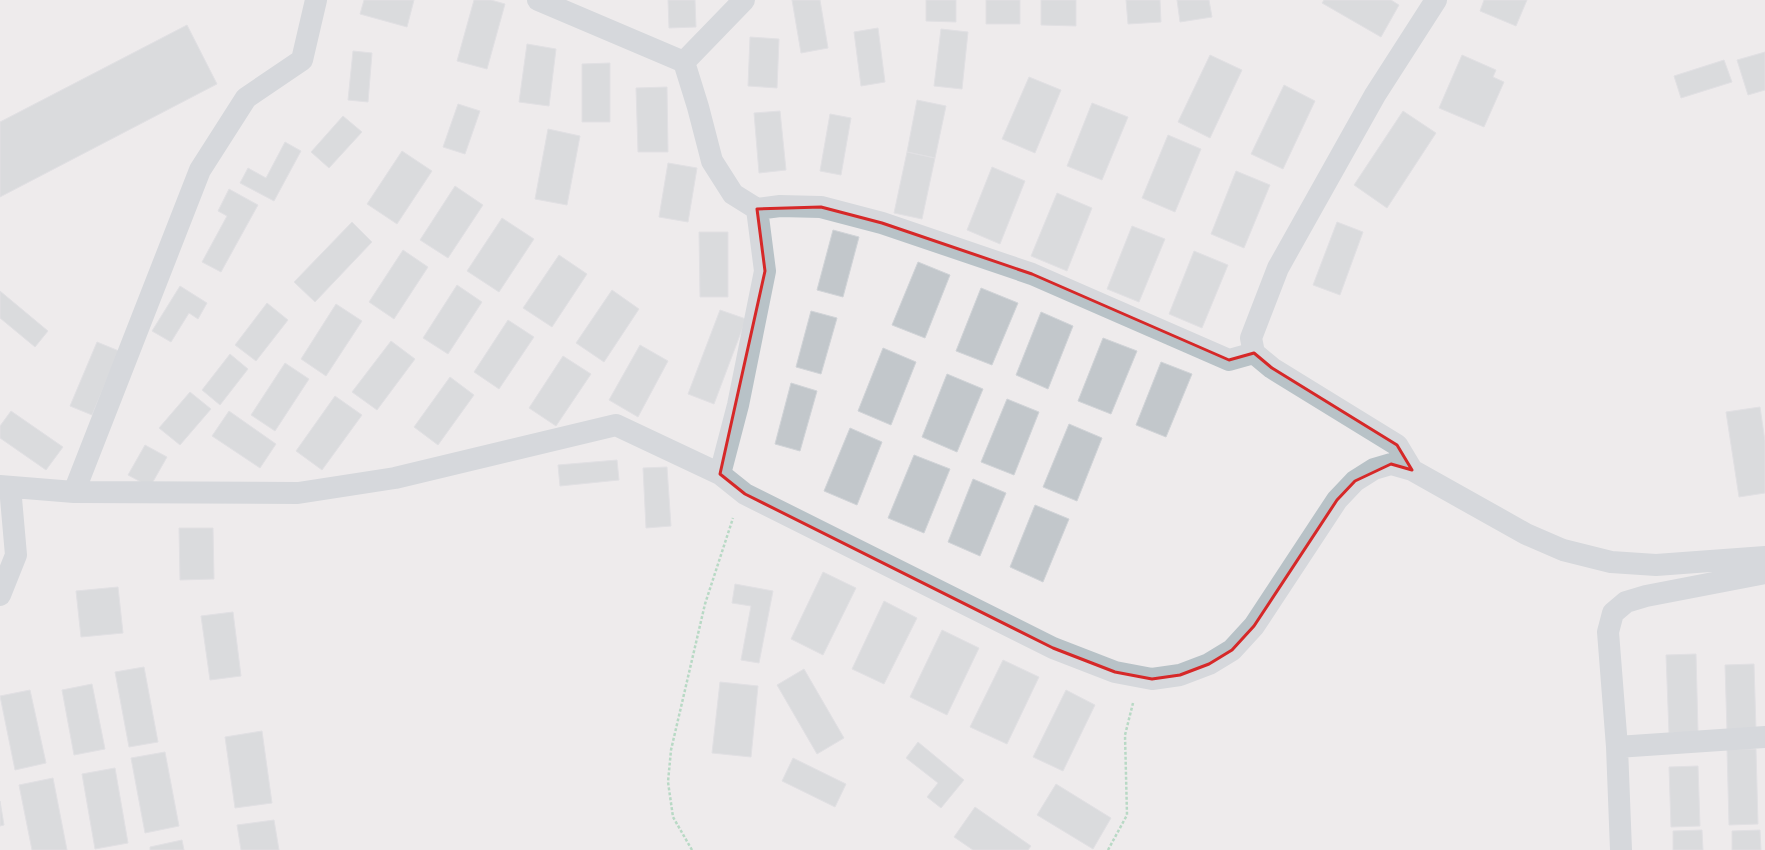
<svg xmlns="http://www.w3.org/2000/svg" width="1765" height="850" font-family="Karla,sans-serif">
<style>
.building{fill:#c2c7cb;stroke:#d0d3d7}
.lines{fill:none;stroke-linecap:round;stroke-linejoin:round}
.path{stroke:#77c495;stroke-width:2.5;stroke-dasharray:3 2;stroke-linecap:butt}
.street{stroke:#b8c2c7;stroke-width:22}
.marked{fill:none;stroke:#d62828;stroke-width:3;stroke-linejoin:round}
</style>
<rect width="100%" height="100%" fill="#eeebec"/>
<path class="building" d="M 364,0 L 414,0 L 407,27 L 360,14 Z
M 474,0 L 491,0 L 505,4 L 487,69 L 457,61 Z
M 668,0 L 695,0 L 696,27 L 669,28 Z
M 792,0 L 820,0 L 828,48 L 801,53 Z
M 926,0 L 956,0 L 956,22 L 926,21 Z
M 986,0 L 1020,0 L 1020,24 L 986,24 Z
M 1041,0 L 1076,0 L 1076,26 L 1041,25 Z
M 1126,0 L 1160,0 L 1161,22 L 1128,24 Z
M 1177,0 L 1209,0 L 1212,17 L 1180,22 Z
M 1324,0 L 1391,0 L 1399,5 L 1381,37 L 1322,3 Z
M 1484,0 L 1527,0 L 1516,26 L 1480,11 Z
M 187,25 L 217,84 L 0,197 L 0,122 Z
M 878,28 L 885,82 L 861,86 L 854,32 Z
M 941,29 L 968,32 L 962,89 L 934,86 Z
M 750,37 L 779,39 L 777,88 L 748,86 Z
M 527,44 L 556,49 L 549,106 L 519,102 Z
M 353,51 L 372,53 L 368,102 L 348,100 Z
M 1765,52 L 1765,90 L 1748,95 L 1737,60 Z
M 1210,55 L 1242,70 L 1210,138 L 1178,122 Z
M 1462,55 L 1496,70 L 1493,77 L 1504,82 L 1484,127 L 1439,108 Z
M 1724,60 L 1732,82 L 1681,98 L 1674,76 Z
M 610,63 L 610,122 L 582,122 L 582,64 Z
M 1029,77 L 1061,90 L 1035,153 L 1002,139 Z
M 1284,85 L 1315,101 L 1283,169 L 1251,154 Z
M 667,87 L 668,152 L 638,152 L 636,88 Z
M 917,100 L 946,106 L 935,158 L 907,152 Z
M 1092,103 L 1128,117 L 1102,180 L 1067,166 Z
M 458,104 L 480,111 L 465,154 L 443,147 Z
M 780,111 L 786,170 L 759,173 L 754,113 Z
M 1403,111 L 1436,133 L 1387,208 L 1354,185 Z
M 830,114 L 851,118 L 841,175 L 820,171 Z
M 343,116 L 362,132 L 329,168 L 311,152 Z
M 548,129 L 580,136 L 567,205 L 535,199 Z
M 1168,135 L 1201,149 L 1175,212 L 1142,198 Z
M 285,142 L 301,151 L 274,201 L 240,183 L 248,168 L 266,178 Z
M 402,151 L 432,171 L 397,224 L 367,204 Z
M 907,152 L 935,158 L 922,219 L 894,213 Z
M 668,163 L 697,168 L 688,222 L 659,217 Z
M 992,167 L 1025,181 L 1000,244 L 967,230 Z
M 1236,171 L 1270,185 L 1244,248 L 1211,234 Z
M 455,186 L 483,205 L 448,258 L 420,240 Z
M 229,189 L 258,205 L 221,272 L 202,262 L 227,216 L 218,211 Z
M 1057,193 L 1092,208 L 1067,271 L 1031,256 Z
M 502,218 L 534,239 L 499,292 L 467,271 Z
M 352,222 L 372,242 L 315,302 L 294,282 Z
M 1337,222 L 1363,232 L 1340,295 L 1313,285 Z
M 1132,226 L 1165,239 L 1139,302 L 1107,289 Z
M 833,230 L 859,237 L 843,297 L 817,290 Z
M 699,232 L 728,232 L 728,297 L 700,297 Z
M 403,250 L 428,267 L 394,319 L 369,302 Z
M 1194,251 L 1228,265 L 1202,328 L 1169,314 Z
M 559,255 L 587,274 L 552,327 L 523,308 Z
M 918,262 L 950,275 L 925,338 L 892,325 Z
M 457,285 L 482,302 L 448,354 L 423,338 Z
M 180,286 L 207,303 L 198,319 L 189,313 L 171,342 L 152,331 Z
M 981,288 L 1018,303 L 992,365 L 956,351 Z
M 612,290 L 639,309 L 604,362 L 576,343 Z
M 0,291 L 48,331 L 35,347 L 0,318 Z
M 267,303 L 288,320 L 256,361 L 235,345 Z
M 336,304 L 362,321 L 326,376 L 301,359 Z
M 720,310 L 746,319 L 714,404 L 688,394 Z
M 811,311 L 837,318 L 821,374 L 796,367 Z
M 1041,312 L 1073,326 L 1048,389 L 1016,375 Z
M 508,320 L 534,337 L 499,389 L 474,372 Z
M 1103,338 L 1137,351 L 1111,414 L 1078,401 Z
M 391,341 L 415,359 L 377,410 L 352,392 Z
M 97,342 L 119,351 L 92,415 L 70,406 Z
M 640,345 L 668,361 L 638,417 L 609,400 Z
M 883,348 L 916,362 L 891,425 L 858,411 Z
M 230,354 L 248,369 L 220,405 L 202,390 Z
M 563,356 L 591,374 L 556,426 L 529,408 Z
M 1161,362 L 1192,374 L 1166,437 L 1136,425 Z
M 285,363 L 309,379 L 275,431 L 251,415 Z
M 947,374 L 983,389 L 957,452 L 922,437 Z
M 450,377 L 474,395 L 438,445 L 414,427 Z
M 791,383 L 817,391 L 800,451 L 775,444 Z
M 190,392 L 211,409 L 180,445 L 159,428 Z
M 335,396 L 362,415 L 322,470 L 296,451 Z
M 1007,399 L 1039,412 L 1014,475 L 981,462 Z
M 1760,407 L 1765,441 L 1765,493 L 1739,497 L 1726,412 Z
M 11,411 L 63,447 L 46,470 L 0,438 L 0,426 Z
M 229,411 L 276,444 L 260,468 L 212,436 Z
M 1069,424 L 1102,438 L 1077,501 L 1043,487 Z
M 850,428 L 882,442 L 857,505 L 824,491 Z
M 145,445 L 167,457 L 150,487 L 128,475 Z
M 914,455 L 950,469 L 924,533 L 888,518 Z
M 617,460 L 619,480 L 560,486 L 558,465 Z
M 667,467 L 671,526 L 646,528 L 643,468 Z
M 973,479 L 1006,493 L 980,556 L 948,542 Z
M 1035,505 L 1069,519 L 1043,582 L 1010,567 Z
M 179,528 L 213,528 L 214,579 L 180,580 Z
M 823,572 L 856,588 L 823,655 L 791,639 Z
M 735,584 L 773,591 L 759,663 L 741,660 L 751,606 L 732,603 Z
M 118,587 L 123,633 L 81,637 L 76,591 Z
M 884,601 L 917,618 L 884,684 L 852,669 Z
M 233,612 L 241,676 L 210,680 L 201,616 Z
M 942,630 L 979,648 L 947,715 L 910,697 Z
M 1696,654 L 1698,732 L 1669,733 L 1666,655 Z
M 1003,660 L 1039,677 L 1007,744 L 970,727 Z
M 1754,664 L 1756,730 L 1727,731 L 1725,665 Z
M 144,667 L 158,742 L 129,747 L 115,672 Z
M 804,669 L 844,738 L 817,754 L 777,685 Z
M 720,682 L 758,686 L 751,757 L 712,753 Z
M 92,684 L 105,749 L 74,755 L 62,690 Z
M 30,690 L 46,763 L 15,770 L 0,696 Z
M 1066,690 L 1095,705 L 1063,771 L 1033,757 Z
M 262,731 L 272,803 L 235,808 L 225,737 Z
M 918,742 L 964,780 L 941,808 L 927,797 L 938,783 L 906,758 Z
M 1727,749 L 1756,749 L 1758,824 L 1729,825 Z
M 165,752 L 179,826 L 145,833 L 131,758 Z
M 793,758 L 846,784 L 835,807 L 782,781 Z
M 1698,766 L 1700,826 L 1671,827 L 1669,767 Z
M 115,768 L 128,843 L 95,849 L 82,774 Z
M 53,778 L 67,850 L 32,850 L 19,785 Z
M 1056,784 L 1111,818 L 1093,849 L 1037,815 Z
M 0,801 L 4,825 L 0,826 Z
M 975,807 L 1031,846 L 1028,850 L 973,850 L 954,837 Z
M 274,820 L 279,850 L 241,850 L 237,825 Z
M 1702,830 L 1703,850 L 1673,850 L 1673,831 Z
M 1760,830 L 1761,850 L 1732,850 L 1732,831 Z
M 182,840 L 184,850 L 150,850 L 150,847 Z"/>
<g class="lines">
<path class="path" d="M 692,850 L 673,817 L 668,782 L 671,750 L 705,604 L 733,518
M 1108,850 L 1127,815 L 1125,735 L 1133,703"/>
<path class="street" d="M 538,0 L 684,62
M 684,62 L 698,107 L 712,161 L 733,194 L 757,209 L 765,271 L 738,405 L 720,474
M 684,62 L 744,0
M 757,209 L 780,206 L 821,207 L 882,223 L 1032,274 L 1229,360 L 1254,353
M 1412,470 L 1397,445 L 1272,368 L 1254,353 L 1251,338 L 1278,268 L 1375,95 L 1436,0
M 0,486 L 74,492 L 298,493 L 395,478 L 616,425 L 720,474 L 745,494 L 1053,648 L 1115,672 L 1152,679 L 1180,675 L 1209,664 L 1232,650 L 1254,626 L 1337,500 L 1355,481 L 1374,469 L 1391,464 L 1412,470 L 1526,534 L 1563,550 L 1611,562 L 1656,565 L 1765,557
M 74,492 L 200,170 L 246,98 L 302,60 L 316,0
M 0,595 L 16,555 L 10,487
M 1617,747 L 1765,737
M 1621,850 L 1617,747 L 1608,632 L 1613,613 L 1626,602 L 1646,596 L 1765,573"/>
</g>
<path d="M0 0H1765V850H0ZM 821,207 L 882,223 L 1032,274 L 1229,360 L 1254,353 L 1272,368 L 1397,445 L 1412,470 L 1391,464 L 1355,481 L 1337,500 L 1254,626 L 1232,650 L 1209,664 L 1180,675 L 1152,679 L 1115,672 L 1053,648 L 745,494 L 720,474 L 765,271 L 757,209 Z" fill="#eeebec" fill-opacity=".55" fill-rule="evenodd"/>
<path class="marked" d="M 821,207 L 882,223 L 1032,274 L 1229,360 L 1254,353 L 1272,368 L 1397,445 L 1412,470 L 1391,464 L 1355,481 L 1337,500 L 1254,626 L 1232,650 L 1209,664 L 1180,675 L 1152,679 L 1115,672 L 1053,648 L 745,494 L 720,474 L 765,271 L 757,209 Z"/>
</svg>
